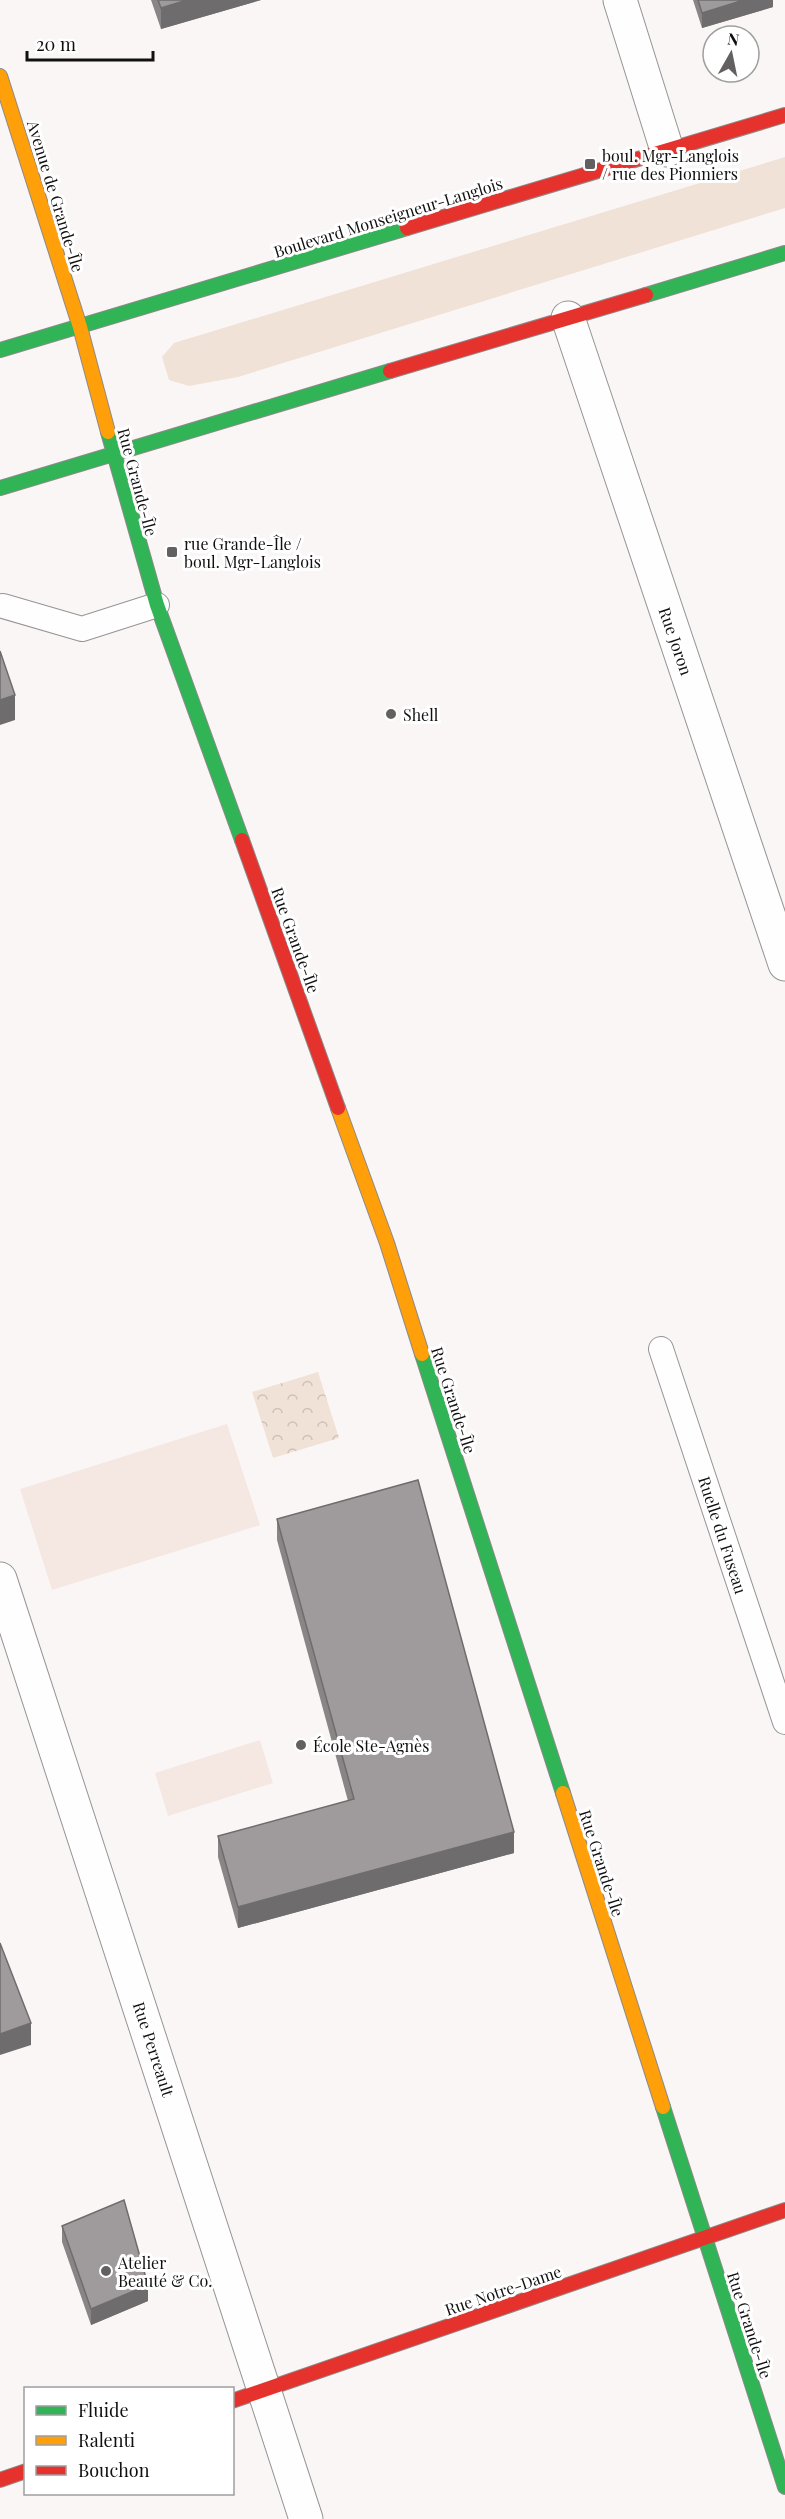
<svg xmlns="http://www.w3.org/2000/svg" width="785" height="2519" font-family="'Playfair Display',serif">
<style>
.grass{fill:#f1e2d7}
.park{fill:url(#park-crowns)}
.pitch{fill:#f5e7e1}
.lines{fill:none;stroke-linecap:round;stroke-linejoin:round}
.lane-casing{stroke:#969494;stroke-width:26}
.street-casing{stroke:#969494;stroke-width:35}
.fast-casing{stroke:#8c8a8a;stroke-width:16}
.slow-casing{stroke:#8c8a8a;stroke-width:16}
.jam-casing{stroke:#8c8a8a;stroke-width:16}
.lane{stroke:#fefefe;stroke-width:24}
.street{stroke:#fefefe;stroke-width:33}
.fast{stroke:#30b455;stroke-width:14}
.slow{stroke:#ff9f0a;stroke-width:14}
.jam{stroke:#e5322d;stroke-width:14}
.wall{fill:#898586}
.shaded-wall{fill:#6f6c6d}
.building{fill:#9f9b9c;stroke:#6f6c6d;stroke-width:1.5}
.poi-dot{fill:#626060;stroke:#fff;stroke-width:2}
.labels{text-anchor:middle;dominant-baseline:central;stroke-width:6;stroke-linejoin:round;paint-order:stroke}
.poi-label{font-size:16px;fill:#101010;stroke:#fff;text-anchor:start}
.street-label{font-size:16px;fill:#101010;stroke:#fff}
</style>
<defs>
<pattern id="park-crowns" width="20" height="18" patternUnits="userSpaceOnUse" patternTransform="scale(1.5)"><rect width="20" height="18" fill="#f1e2d7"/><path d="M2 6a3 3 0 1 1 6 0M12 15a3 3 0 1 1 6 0" fill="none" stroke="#cec1b8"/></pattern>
</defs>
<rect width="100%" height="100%" fill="#fbf6f6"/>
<path class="grass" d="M 785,157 L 785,208 L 238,377 L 189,386 L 169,380 L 162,357 L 174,343 Z"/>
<path class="park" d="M 318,1372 L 339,1438 L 273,1458 L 252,1392 Z"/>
<path class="pitch" d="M 227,1424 L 260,1525 L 52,1590 L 20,1489 Z
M 260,1740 L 273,1783 L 168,1816 L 155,1773 Z"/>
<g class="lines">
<defs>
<path id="lane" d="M 3,606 L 82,629 L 157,605
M 661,1349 L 785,1722"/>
<path id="street" d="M 620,0 L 667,150
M 568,318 L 785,964
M 0,1579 L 306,2519"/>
<path id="fast" d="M 646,295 L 785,253
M 0,350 L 407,228
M 108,432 L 157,605 L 242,840
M 0,488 L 390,371
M 422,1354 L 563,1793
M 663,2107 L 785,2487"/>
<path id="slow" d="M 0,76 L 80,327 L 108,432
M 338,1108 L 387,1243 L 422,1354
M 563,1793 L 663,2107"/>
<path id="jam" d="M 407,228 L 785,115
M 390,371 L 646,295
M 242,840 L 338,1108
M 232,2401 L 785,2210
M 0,2480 L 26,2471"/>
</defs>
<use href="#lane" class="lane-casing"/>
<use href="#street" class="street-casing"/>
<use href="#fast" class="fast-casing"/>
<use href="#slow" class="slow-casing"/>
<use href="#jam" class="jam-casing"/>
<use href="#lane" class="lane"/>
<use href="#street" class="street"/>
<use href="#fast" class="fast"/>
<use href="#slow" class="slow"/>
<use href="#jam" class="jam"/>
</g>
<path class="wall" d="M 151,0 L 261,0 L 161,29 Z
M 693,0 L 773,0 L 773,7 L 702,28 Z
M 277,1519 L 514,1853 L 238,1928 L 218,1857 L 218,1836 L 348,1801 L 277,1540 Z
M 62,2226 L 148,2301 L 91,2325 L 62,2242 Z"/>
<path class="shaded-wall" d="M 187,0 L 261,0 L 161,29 L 161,8 Z
M 744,0 L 773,0 L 773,7 L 702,28 L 702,13 Z
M 15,695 L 15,720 L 0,725 L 0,700 Z
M 514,1832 L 514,1853 L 238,1928 L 238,1907 Z
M 31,2023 L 31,2045 L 0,2055 L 0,2034 Z
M 148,2285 L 148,2301 L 91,2325 L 91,2309 Z"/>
<path class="building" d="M 158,0 L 187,0 L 161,8 Z
M 698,0 L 744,0 L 702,13 Z
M 0,651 L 15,695 L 0,700 Z
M 418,1480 L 514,1832 L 238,1907 L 218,1836 L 354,1799 L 277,1519 Z
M 0,1943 L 31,2023 L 0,2034 Z
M 124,2200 L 148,2285 L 91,2309 L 62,2226 Z"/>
<g class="poi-dot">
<rect x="584" y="158" width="12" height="12" rx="3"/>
<rect x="166" y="546" width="12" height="12" rx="3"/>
<circle cx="391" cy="714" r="6"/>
<circle cx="301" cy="1745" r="6"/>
<circle cx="106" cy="2271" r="6"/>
</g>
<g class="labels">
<g class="poi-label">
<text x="602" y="155">boul. Mgr-Langlois<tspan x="602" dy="18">/ rue des Pionniers</tspan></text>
<text x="184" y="543">rue Grande-Île /<tspan x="184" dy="18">boul. Mgr-Langlois</tspan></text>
<text x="403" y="714">Shell</text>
<text x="313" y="1745">École Ste-Agnès</text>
<text x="118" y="2262">Atelier<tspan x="118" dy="18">Beauté &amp; Co.</tspan></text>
</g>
<g class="street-label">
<text transform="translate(56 196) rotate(73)">Avenue de Grande-Île</text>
<text transform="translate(388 217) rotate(-17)">Boulevard Monseigneur-Langlois</text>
<text transform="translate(138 482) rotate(75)">Rue Grande-Île</text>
<text transform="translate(676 641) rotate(71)">Rue Joron</text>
<text transform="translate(296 940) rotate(70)">Rue Grande-Île</text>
<text transform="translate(454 1400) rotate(72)">Rue Grande-Île</text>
<text transform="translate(723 1535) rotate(72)">Ruelle du Fuseau</text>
<text transform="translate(602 1863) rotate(72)">Rue Grande-Île</text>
<text transform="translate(154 2049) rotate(72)">Rue Perreault</text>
<text transform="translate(503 2290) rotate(-19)">Rue Notre-Dame</text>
<text transform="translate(750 2325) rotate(72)">Rue Grande-Île</text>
</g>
</g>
<rect x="24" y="2387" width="210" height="108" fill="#ffffff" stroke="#9f9f9f" stroke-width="1.5"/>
<rect x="36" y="2406" width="30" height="9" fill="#30b455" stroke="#9f9f9f" stroke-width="1.5"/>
<text x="78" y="2417" font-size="18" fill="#101010">Fluide</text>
<rect x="36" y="2436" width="30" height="9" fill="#ff9f0a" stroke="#9f9f9f" stroke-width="1.5"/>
<text x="78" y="2447" font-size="18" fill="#101010">Ralenti</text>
<rect x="36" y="2466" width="30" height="9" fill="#e5322d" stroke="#9f9f9f" stroke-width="1.5"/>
<text x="78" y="2477" font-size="18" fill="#101010">Bouchon</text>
<g transform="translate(731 54) rotate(9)"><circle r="28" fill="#ffffff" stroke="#9f9f9f" stroke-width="1.5"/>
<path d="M0-4.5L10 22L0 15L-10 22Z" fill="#626060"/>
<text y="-9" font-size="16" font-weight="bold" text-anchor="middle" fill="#101010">N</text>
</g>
<path d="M27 51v9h126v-9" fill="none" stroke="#101010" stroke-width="3"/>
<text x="36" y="51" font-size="18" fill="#101010" stroke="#ffffff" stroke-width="4.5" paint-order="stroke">20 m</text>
</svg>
